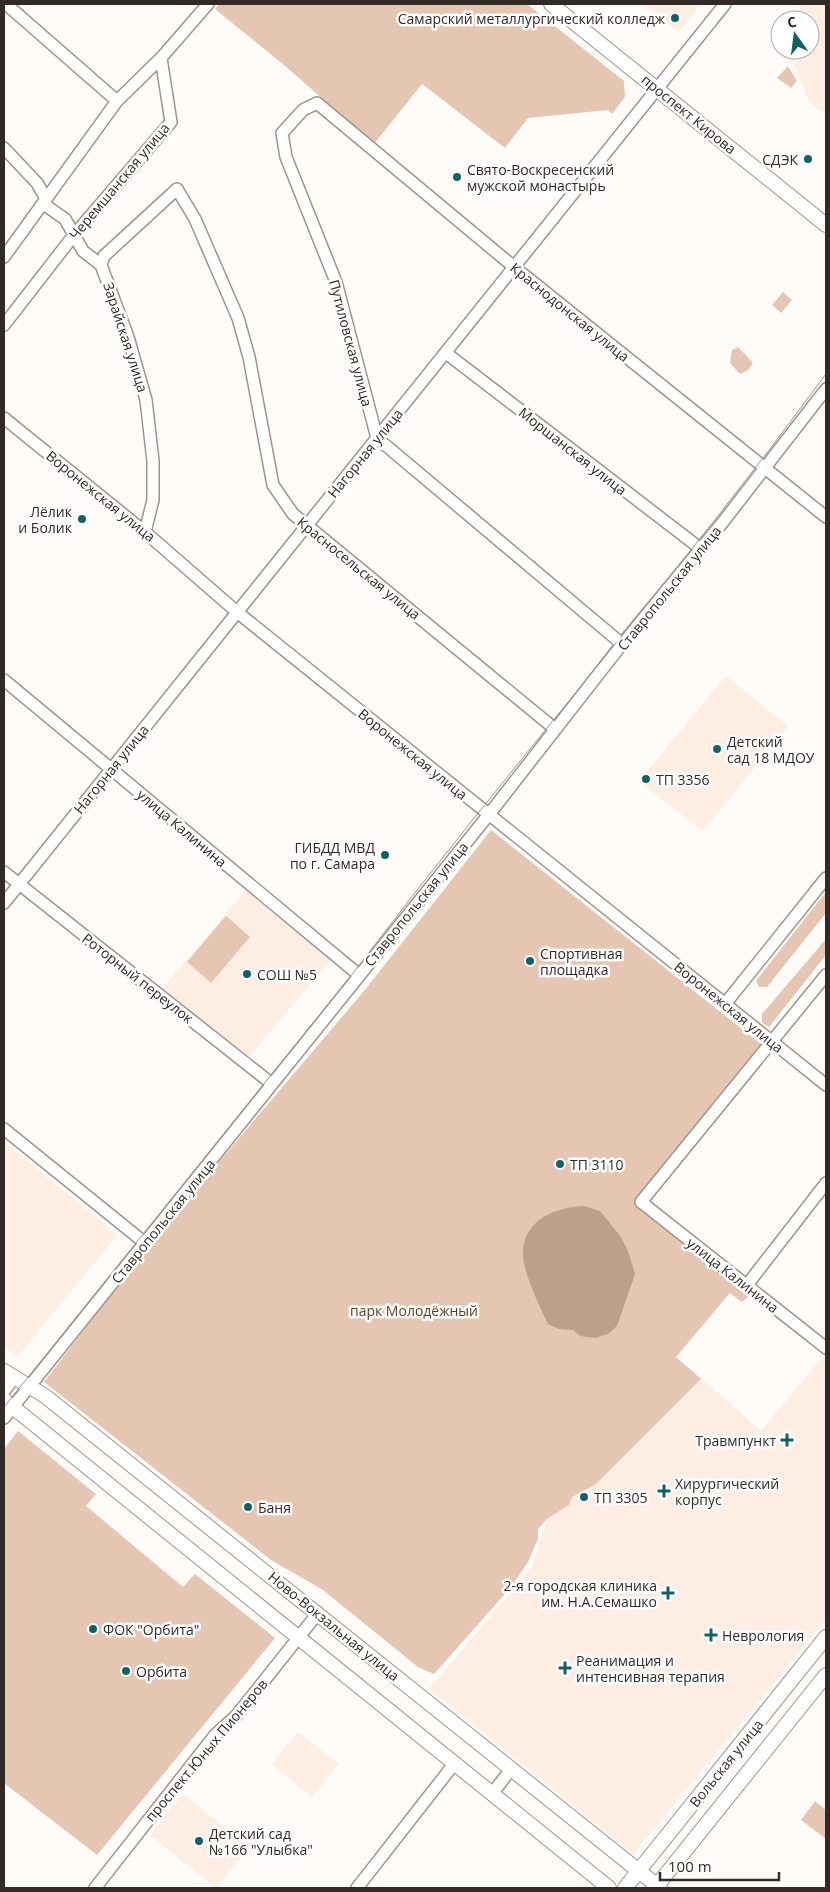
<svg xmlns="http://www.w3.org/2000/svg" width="830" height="1892" font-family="'Open Sans',sans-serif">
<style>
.built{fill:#fdede3}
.green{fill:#e5c6b3}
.water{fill:#be9f8b}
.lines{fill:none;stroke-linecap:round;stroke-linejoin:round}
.minor-casing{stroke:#a39287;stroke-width:14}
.major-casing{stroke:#a39287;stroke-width:16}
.minor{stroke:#fff;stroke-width:11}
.major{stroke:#fff;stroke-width:14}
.tram{stroke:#9b9693;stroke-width:1}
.poi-dot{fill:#116266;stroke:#fff;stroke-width:2}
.labels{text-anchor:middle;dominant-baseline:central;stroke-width:5;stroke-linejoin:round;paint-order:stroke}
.poi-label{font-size:14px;fill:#312a26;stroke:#fff;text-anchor:start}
.street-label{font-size:14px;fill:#312a26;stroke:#fff}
.park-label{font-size:14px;fill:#693d1d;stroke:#fff}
</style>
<rect width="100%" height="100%" fill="#fffbf8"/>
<path class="built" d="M 643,4 L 701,4 L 679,32 Z
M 803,4 L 826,4 L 826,115 L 809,102 L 788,50 L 810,50 L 810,20 L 794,20 Z
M 726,676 L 788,726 L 703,831 L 639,781 Z
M 246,890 L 331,959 L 248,1058 L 162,989 Z
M 4,1142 L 117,1235 L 17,1357 L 4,1346 Z
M 826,1353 L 826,1619 L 633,1854 L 429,1689 L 532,1567 L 547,1520 L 685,1364 L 761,1431 Z
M 298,1732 L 339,1764 L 312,1797 L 272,1764 Z
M 183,1794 L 249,1847 L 216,1888 L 150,1835 Z"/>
<path class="green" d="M 219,4 L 527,4 L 624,81 L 625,97 L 612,114 L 608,110 L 528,118 L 505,148 L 422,84 L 374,144 L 284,65 L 215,9 Z
M 788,66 L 797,81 L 791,88 L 777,78 Z
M 783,292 L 792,300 L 781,313 L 772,305 Z
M 738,347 L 753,363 L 748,370 L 740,374 L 730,363 L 732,350 Z
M 491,830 L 766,1048 L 634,1202 L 749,1296 L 742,1302 L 730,1293 L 676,1357 L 701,1379 L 596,1484 L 572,1497 L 569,1505 L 547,1519 L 538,1529 L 538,1539 L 528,1562 L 512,1586 L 434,1674 L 418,1667 L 323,1590 L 271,1560 L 44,1382 L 151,1242 L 364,991 Z
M 826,892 L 826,913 L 767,987 L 759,987 L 756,981 Z
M 226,916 L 250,937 L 211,983 L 187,962 Z
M 826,939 L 826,955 L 769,1027 L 762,1023 L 762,1014 Z
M 18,1431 L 96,1494 L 86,1506 L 183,1587 L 195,1574 L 275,1638 L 97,1855 L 4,1783 L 4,1449 Z
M 815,1801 L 826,1810 L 826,1839 L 801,1820 Z"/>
<path class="water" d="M 584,1206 L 600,1211 L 621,1237 L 628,1251 L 635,1274 L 617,1326 L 608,1334 L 595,1338 L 580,1336 L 573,1330 L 559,1329 L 548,1324 C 540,1307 522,1271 523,1252 C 524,1219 557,1207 584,1206 Z"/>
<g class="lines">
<defs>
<path id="minor" d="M 6,4 L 117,101
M 4,148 L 37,183 L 45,197 L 45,205 L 65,219 L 83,251 L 101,265 L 128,337 L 146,400 L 153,461 L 153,500 L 145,532
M 4,257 L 117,101 L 161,58 L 208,4
M 101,265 L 104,256 L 177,189 L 195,219 L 238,318 L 249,357 L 273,485 L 293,514 L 555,729
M 4,325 L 74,235 L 171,122 L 161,58
M 446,353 L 701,549
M 4,418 L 145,532 L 237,612 L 826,1085
M 622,644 L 377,438 L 336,282 L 286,157 L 282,133 L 303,110 L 317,103 L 514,267 L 826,517
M 4,680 L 359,975
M 4,872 L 272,1084
M 4,903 L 725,4
M 826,975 L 641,1202 L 826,1348
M 725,1004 L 826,878
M 4,1129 L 145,1243
M 747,1285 L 826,1183
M 4,1391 L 15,1377
M 4,1418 L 494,808 L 622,644 L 723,522 L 826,389
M 492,1794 L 511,1769
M 95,1888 L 215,1735 L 236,1716 L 318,1613
M 357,1888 L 454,1764"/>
<path id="major" d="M 551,4 L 826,225
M 4,1371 L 45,1396 L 660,1888
M 4,1400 L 609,1888
M 625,1888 L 826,1637
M 655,1888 L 826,1675"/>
</defs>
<use href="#minor" class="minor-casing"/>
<use href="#major" class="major-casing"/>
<use href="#minor" class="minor"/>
<use href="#major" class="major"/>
<path class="tram" d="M 4,1407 L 354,972 C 507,769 676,579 826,374"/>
</g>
<g class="poi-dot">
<circle cx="675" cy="18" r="5"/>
<circle cx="808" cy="159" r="5"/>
<circle cx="457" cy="177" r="5"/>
<circle cx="82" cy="519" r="5"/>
<circle cx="717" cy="749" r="5"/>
<circle cx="646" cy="779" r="5"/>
<circle cx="385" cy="855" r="5"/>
<circle cx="530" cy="961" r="5"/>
<circle cx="247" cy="974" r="5"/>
<circle cx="560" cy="1164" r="5"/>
<path d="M784.5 1432.5h5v5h5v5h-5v5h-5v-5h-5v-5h5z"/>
<path d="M661.5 1483.5h5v5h5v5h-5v5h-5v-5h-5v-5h5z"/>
<circle cx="584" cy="1497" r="5"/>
<circle cx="248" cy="1507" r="5"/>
<path d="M665.5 1585.5h5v5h5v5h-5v5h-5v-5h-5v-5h5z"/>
<circle cx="93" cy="1629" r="5"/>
<path d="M708.5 1627.5h5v5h5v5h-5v5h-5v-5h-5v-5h5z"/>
<path d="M562.5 1660.5h5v5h5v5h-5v5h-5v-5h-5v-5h5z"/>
<circle cx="126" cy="1671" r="5"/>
<circle cx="199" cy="1841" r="5"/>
</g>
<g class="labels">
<g class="poi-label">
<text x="665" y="18" text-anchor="end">Самарский металлургический колледж</text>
<text x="798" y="159" text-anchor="end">СДЭК</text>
<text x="467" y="169">Свято-Воскресенский<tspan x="467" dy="16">мужской монастырь</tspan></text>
<text x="72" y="511" text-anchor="end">Лёлик<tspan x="72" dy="16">и Болик</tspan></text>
<text x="727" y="741">Детский<tspan x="727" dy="16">сад 18 МДОУ</tspan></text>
<text x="656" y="779">ТП 3356</text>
<text x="375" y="847" text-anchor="end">ГИБДД МВД<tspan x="375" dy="16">по г. Самара</tspan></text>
<text x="540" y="953">Спортивная<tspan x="540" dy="16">площадка</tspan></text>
<text x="257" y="974">СОШ №5</text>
<text x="570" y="1164">ТП 3110</text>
<text x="776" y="1440" text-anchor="end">Травмпункт</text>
<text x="675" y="1483">Хирургический<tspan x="675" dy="16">корпус</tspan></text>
<text x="594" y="1497">ТП 3305</text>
<text x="258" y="1507">Баня</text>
<text x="657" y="1585" text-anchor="end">2-я городская клиника<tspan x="657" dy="16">им. Н.А.Семашко</tspan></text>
<text x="103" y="1629">ФОК "Орбита"</text>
<text x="722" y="1635">Неврология</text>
<text x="576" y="1660">Реанимация и<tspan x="576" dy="16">интенсивная терапия</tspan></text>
<text x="136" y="1671">Орбита</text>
<text x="209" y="1833">Детский сад<tspan x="209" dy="16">№166 "Улыбка"</tspan></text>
</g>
<g class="street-label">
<text transform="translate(689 114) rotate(39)">проспект Кирова</text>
<text transform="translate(119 181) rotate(-50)">Черемшанская улица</text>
<text transform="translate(570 312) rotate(39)">Краснодонская улица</text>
<text transform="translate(126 337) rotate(72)">Зарайская улица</text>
<text transform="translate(351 343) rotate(75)">Путиловская улица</text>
<text transform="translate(573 451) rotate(38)">Моршанская улица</text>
<text transform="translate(365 453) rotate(-51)">Нагорная улица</text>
<text transform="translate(101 496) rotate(39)">Воронежская улица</text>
<text transform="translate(359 568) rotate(39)">Красносельская улица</text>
<text transform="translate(669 588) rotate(-51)">Ставропольская улица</text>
<text transform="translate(413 754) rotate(39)">Воронежская улица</text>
<text transform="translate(111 769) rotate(-51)">Нагорная улица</text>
<text transform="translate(182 828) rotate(40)">улица Калинина</text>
<text transform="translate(416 904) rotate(-51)">Ставропольская улица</text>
<text transform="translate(138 978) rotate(38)">Роторный переулок</text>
<text transform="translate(729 1007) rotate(39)">Воронежская улица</text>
<text transform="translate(163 1221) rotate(-51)">Ставропольская улица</text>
<text transform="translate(733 1275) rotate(38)">улица Калинина</text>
<text transform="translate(334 1626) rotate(39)">Ново-Вокзальная улица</text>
<text transform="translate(206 1750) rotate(-50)">проспект Юных Пионеров</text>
<text transform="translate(726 1763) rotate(-51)">Вольская улица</text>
</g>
<g class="park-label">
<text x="414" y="1310">парк Молодёжный</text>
</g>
</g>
<rect width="830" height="1892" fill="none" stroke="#312a26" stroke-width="10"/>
<g transform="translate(795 35) rotate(346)"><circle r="24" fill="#ffffff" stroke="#adaaa8"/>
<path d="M0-4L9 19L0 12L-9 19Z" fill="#116266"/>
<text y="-8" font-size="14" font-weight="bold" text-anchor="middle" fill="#312a26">С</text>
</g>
<path d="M660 1872v8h119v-8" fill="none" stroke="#312a26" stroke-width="2.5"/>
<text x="668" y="1872" font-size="15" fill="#312a26" stroke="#ffffff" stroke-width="4" paint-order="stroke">100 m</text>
</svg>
